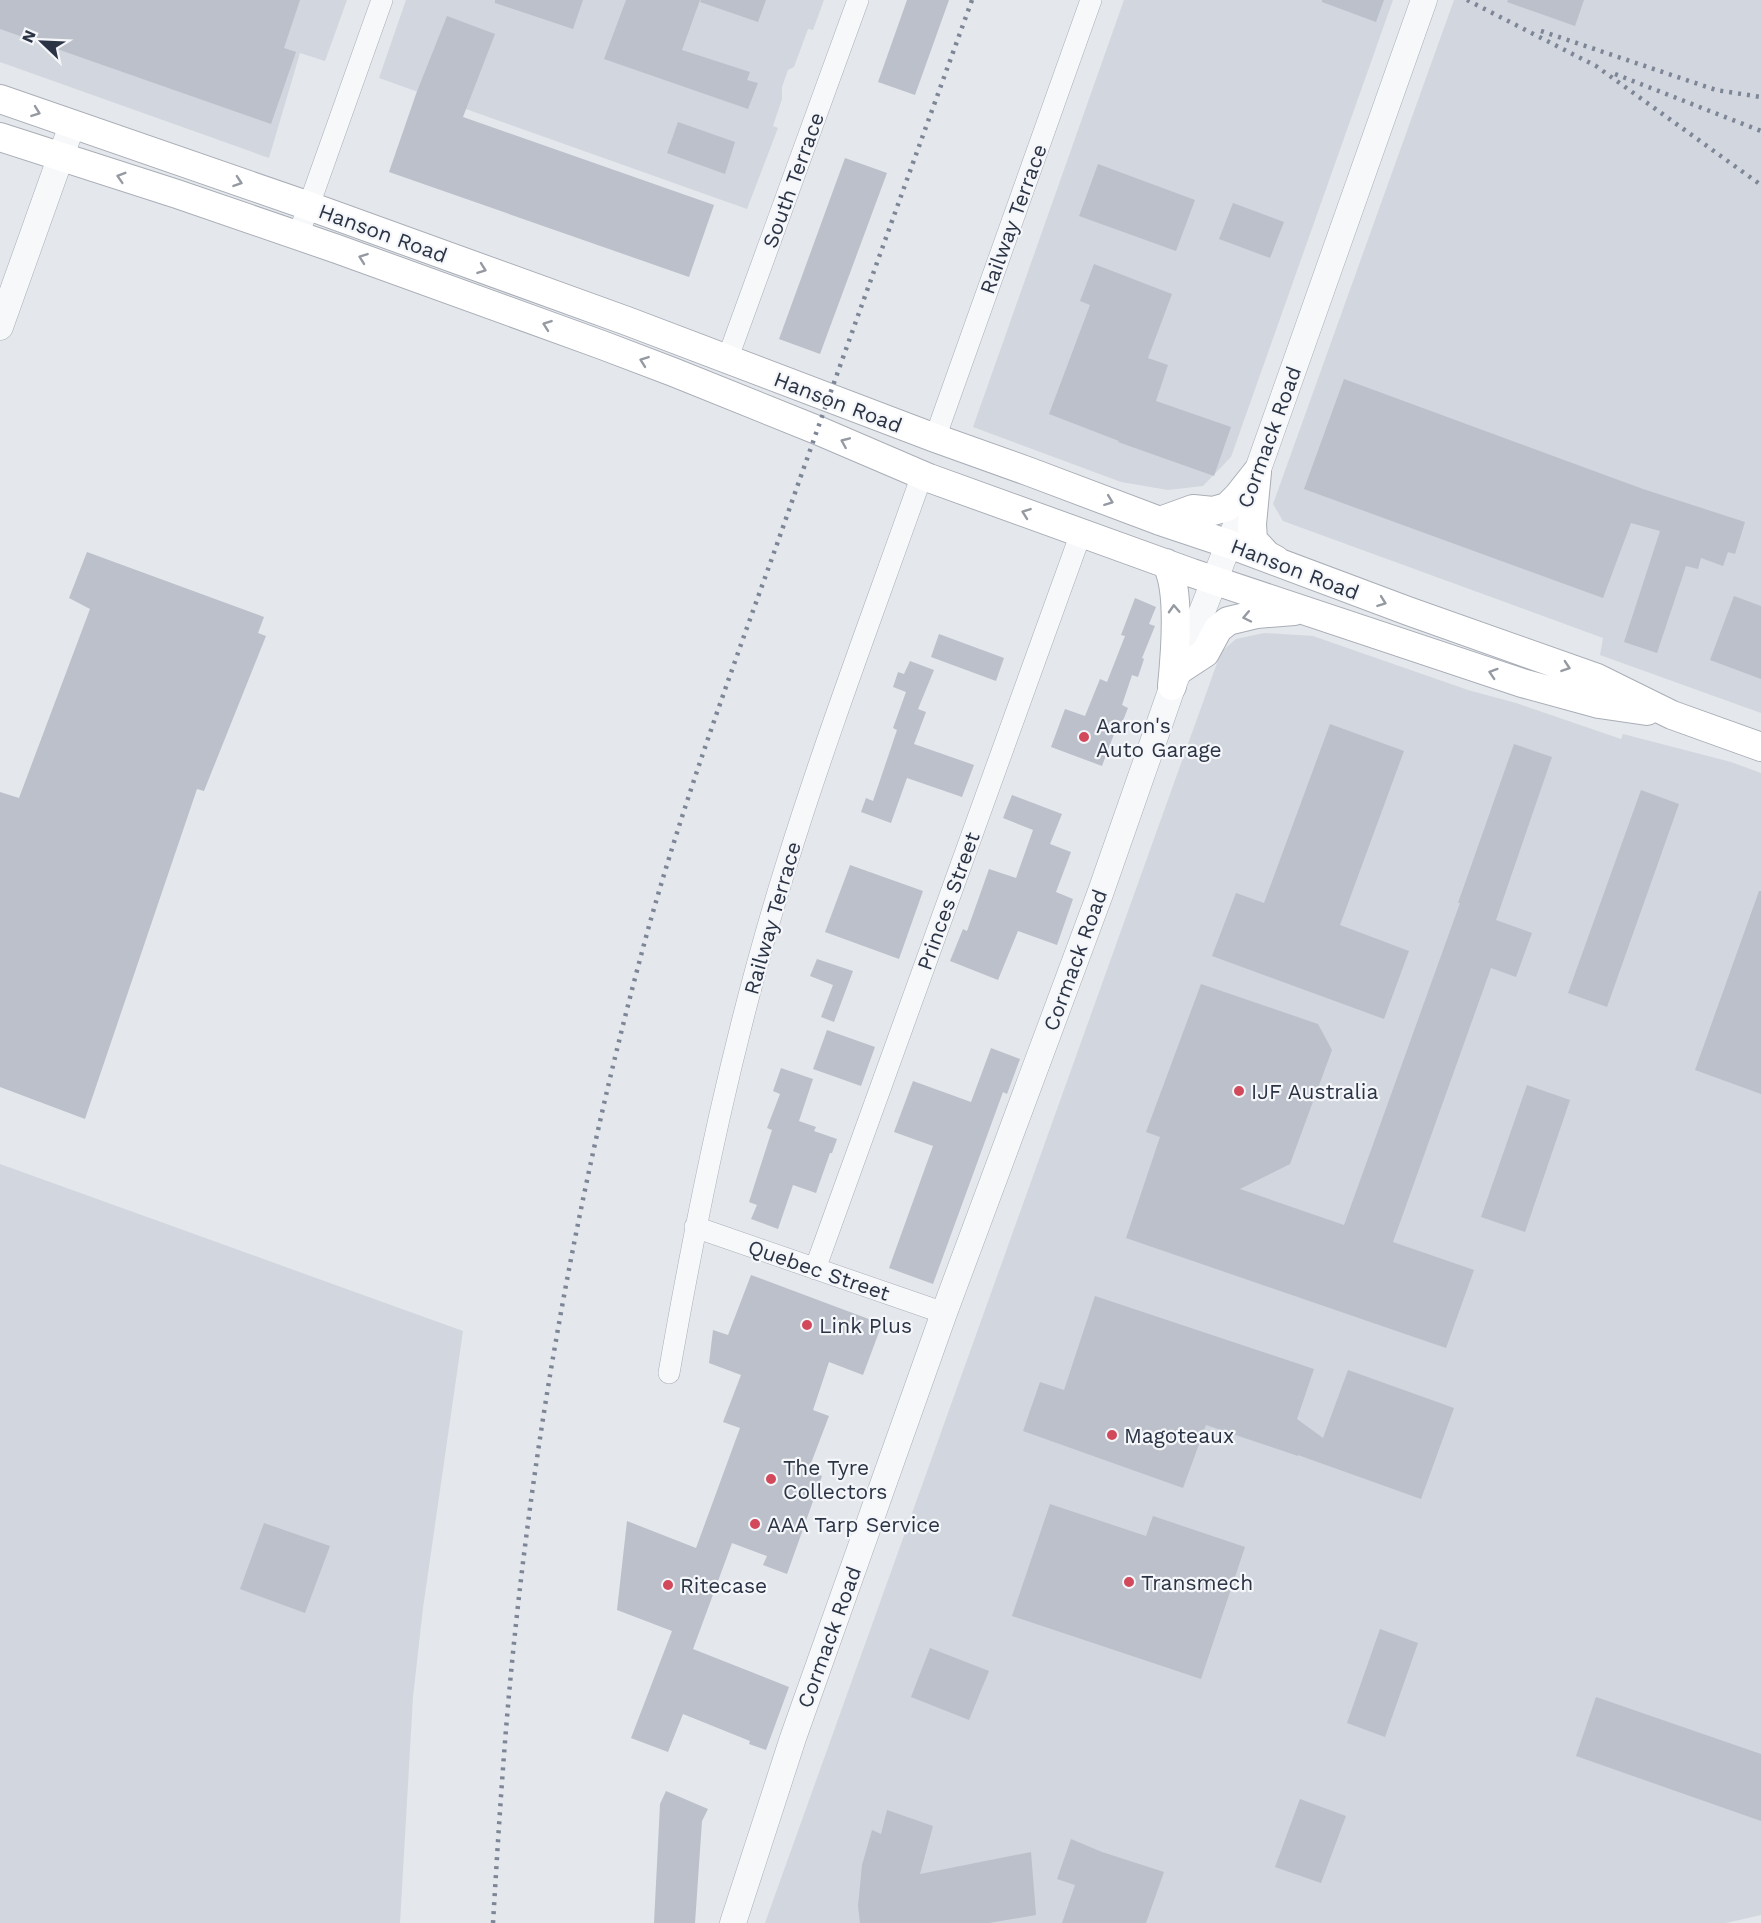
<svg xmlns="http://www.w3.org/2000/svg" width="1761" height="1923" font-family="'Work Sans',sans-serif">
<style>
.built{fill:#d2d6de}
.building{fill:#bbc0ca}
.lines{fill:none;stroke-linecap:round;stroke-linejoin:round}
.minor-casing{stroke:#a9aeb7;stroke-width:22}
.tertiary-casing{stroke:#a9aeb7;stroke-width:27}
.secondary-casing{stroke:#a9aeb7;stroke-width:30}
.minor{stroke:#f7f8fa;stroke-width:21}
.tertiary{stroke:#f7f8fa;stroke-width:26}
.secondary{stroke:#fff;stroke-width:28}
.rail{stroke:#7d8696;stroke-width:4.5;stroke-dasharray:3 6;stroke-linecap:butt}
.oneway{stroke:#959aa2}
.poi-dot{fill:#d1495b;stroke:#f4f6f9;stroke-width:2}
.labels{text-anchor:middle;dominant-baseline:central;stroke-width:4.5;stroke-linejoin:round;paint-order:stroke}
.street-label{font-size:21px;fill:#2b3445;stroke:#f4f6f9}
.poi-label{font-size:21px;fill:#2b3445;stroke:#f4f6f9;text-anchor:start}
</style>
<rect width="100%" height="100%" fill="#e4e7ec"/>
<path class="built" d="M 0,0 L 347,0 L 325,61 L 300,53 L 269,158 L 0,62 Z
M 406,0 L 824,0 L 813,30 L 808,29 L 794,67 L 788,70 L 782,87 L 782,99 L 773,126 L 778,128 L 747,209 L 379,78 Z
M 1124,0 L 1393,0 L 1231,457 L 1203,486 L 1168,490 L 1121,482 L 973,427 Z
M 1454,0 L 1761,0 L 1761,713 L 1600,655 L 1603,638 L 1283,521 L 1273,504 Z
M 1264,633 L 1313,636 L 1468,690 L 1516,703 L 1621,739 L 1623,734 L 1731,762 L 1761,773 L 1761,1915 L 1726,1923 L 765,1923 L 1221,652 L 1236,639 Z
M 0,1164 L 463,1331 L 423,1608 L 413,1697 L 400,1923 L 0,1923 Z"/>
<path class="building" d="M 0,0 L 300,0 L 284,48 L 296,52 L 271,124 L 0,29 Z
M 495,0 L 583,0 L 573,29 L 495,3 Z
M 626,0 L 700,0 L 682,50 L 750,72 L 747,80 L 758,83 L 748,109 L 604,59 Z
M 701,0 L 766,0 L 758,22 L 700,2 Z
M 907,0 L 949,0 L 915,95 L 878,82 Z
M 1322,0 L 1384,0 L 1376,22 L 1322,2 Z
M 1508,0 L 1584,0 L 1575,26 L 1507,2 Z
M 447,16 L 495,34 L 463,117 L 714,205 L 689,277 L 389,172 L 416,94 Z
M 678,122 L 735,142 L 725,174 L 667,153 Z
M 845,158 L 887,173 L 820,354 L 779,339 Z
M 1098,164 L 1195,200 L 1176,251 L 1079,216 Z
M 1233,203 L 1284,222 L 1270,258 L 1219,239 Z
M 1094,264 L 1172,294 L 1148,358 L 1168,365 L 1156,401 L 1231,427 L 1214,476 L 1118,442 L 1119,441 L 1049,414 L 1090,305 L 1080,301 Z
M 1344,379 L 1643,489 L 1745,522 L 1735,554 L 1728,552 L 1723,566 L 1701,558 L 1698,569 L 1686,566 L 1657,653 L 1624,642 L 1660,531 L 1631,523 L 1603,598 L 1304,489 Z
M 87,552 L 264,617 L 258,633 L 266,636 L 204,791 L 197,789 L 85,1119 L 0,1087 L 0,792 L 19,798 L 90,609 L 69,598 Z
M 1734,596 L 1761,606 L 1761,679 L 1710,660 Z
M 1135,598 L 1156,607 L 1149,624 L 1155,626 L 1142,658 L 1144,659 L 1138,677 L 1132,675 L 1122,705 L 1128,708 L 1122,723 L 1119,721 L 1102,766 L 1051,747 L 1065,709 L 1085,716 L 1100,679 L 1107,682 L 1125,636 L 1121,635 Z
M 939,634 L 1004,658 L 996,681 L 931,657 Z
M 910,661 L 934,670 L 918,709 L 926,712 L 914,744 L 974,765 L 962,797 L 907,778 L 891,823 L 861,812 L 866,798 L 873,801 L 897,730 L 893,728 L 906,692 L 893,687 L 898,672 L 904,674 Z
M 1330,724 L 1404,751 L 1340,925 L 1409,951 L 1384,1019 L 1212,956 L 1236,893 L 1264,903 Z
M 1514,744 L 1552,757 L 1496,920 L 1532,933 L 1516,977 L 1491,968 L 1393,1242 L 1474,1270 L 1446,1348 L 1126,1238 L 1160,1137 L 1146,1132 L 1201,984 L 1318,1024 L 1332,1050 L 1290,1164 L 1240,1189 L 1344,1225 L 1460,903 L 1458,903 Z
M 1641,790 L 1679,804 L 1607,1007 L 1568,993 Z
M 1012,795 L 1062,814 L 1050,844 L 1071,852 L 1056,892 L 1073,899 L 1057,945 L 1018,931 L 998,980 L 950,961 L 963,929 L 967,931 L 989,869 L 1016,878 L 1033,830 L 1003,818 Z
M 850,865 L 923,891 L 899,959 L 825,932 Z
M 1759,891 L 1761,891 L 1761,1094 L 1695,1070 Z
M 817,959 L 853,971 L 834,1022 L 821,1017 L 833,985 L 810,976 Z
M 827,1030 L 875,1047 L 861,1086 L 813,1069 Z
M 991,1048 L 1020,1059 L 1007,1094 L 1003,1092 L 933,1284 L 889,1268 L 933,1146 L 894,1132 L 913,1081 L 971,1102 Z
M 781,1068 L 813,1079 L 799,1121 L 816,1127 L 814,1131 L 837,1139 L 832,1153 L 830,1153 L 816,1193 L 793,1185 L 778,1229 L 751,1219 L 757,1205 L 749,1202 L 772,1130 L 767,1128 L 780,1094 L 773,1091 Z
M 1527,1085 L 1570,1100 L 1525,1232 L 1481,1217 Z
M 751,1275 L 882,1324 L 863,1375 L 829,1362 L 813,1410 L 829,1416 L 808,1471 L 822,1476 L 787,1574 L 763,1565 L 767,1556 L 732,1543 L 693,1649 L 789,1687 L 766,1750 L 749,1744 L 750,1741 L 683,1714 L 668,1752 L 631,1738 L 672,1631 L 617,1610 L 627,1521 L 696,1548 L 740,1428 L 723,1422 L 741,1375 L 709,1363 L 713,1330 L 728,1335 Z
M 1095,1296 L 1314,1369 L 1297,1419 L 1323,1438 L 1348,1370 L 1454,1408 L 1421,1499 L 1298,1455 L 1298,1456 L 1206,1425 L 1183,1488 L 1023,1431 L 1040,1382 L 1064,1390 Z
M 1050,1504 L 1146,1536 L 1153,1516 L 1245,1547 L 1201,1679 L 1012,1616 Z
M 264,1523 L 330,1546 L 305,1613 L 240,1589 Z
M 1380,1629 L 1418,1643 L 1385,1737 L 1347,1723 Z
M 930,1648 L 989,1671 L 969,1720 L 911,1697 Z
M 1596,1697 L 1761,1754 L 1761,1821 L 1576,1756 Z
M 666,1791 L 708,1809 L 702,1821 L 695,1923 L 654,1923 L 660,1804 Z
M 1300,1799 L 1346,1816 L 1321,1883 L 1275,1867 Z
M 887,1810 L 933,1826 L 920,1874 L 1031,1852 L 1036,1915 L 989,1923 L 860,1923 L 858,1906 L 862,1865 L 872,1830 L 881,1834 Z
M 1071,1839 L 1102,1852 L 1164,1872 L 1146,1923 L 1062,1923 L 1075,1885 L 1057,1879 Z"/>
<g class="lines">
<defs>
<path id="minor" d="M 298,236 L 382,0
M 727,360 L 858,0
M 935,438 L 1091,0
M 695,1227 L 944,1313
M 815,1269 L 1081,533
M 669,1373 C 699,1202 734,1032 786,866 C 827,734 876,605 922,475"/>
<path id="tertiary" d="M 0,327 L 72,125
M 733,1923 L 793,1738 L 944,1313 L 1100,894 L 1172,688 L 1257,472 L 1424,0"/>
<path id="secondary" d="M 0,99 L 309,206 L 627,321 L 935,438 L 1030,472 L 1160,521 L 1229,544 L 1408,611 L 1597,678 L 1672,715 L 1761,747
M 0,137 L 177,194 L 337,249 L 602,345 L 673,372 L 817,430 L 929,478 L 1192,573 L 1522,683 L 1599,704 L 1647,711
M 1257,472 L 1252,524 L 1253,540 L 1267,555 L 1276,560
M 1160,521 L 1193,509 L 1213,511 L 1227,507 L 1238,496 L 1257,472
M 1166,563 C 1181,589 1175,656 1172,686
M 1179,670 L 1205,653 L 1218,629 L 1228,621 L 1257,614 L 1294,611"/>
</defs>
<use href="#minor" class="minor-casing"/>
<use href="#tertiary" class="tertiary-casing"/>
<use href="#secondary" class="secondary-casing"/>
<use href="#minor" class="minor"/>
<use href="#tertiary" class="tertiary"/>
<use href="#secondary" class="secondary"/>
<path class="rail" d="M 1467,0 L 1596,66 L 1761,185
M 1541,31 L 1716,90 L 1761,97
M 1615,74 L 1761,131
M 493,1923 C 498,1840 503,1756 511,1673 C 535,1421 582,1170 649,926 C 685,798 731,672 776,547 C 840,364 906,182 972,0"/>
</g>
<defs><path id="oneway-chevron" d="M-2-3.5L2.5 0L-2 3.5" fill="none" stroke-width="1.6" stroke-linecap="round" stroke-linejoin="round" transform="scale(1.5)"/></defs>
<g class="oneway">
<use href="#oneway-chevron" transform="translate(36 112) rotate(20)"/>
<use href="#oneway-chevron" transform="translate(121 177) rotate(-163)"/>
<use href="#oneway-chevron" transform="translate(238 182) rotate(19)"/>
<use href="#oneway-chevron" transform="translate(363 258) rotate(-160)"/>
<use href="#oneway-chevron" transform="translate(482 269) rotate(20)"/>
<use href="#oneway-chevron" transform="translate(547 325) rotate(-160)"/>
<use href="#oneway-chevron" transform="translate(644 361) rotate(-160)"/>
<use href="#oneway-chevron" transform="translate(845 442) rotate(-157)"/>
<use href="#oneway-chevron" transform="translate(1109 501) rotate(21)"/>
<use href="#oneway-chevron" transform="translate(1026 513) rotate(-160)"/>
<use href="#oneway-chevron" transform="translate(1382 602) rotate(20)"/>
<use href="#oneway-chevron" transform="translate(1174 609) rotate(-93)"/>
<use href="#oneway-chevron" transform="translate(1247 617) rotate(168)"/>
<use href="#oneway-chevron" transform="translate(1566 667) rotate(19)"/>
<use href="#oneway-chevron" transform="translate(1493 673) rotate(-162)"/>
</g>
<g class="poi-dot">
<circle cx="1084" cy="737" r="6"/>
<circle cx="1239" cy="1091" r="6"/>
<circle cx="807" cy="1325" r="6"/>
<circle cx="1112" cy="1435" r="6"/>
<circle cx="771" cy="1479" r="6"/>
<circle cx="755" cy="1524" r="6"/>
<circle cx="1129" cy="1582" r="6"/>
<circle cx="668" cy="1585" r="6"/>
</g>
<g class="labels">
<g class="street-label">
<text transform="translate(793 180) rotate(-70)">South Terrace</text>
<text transform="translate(1013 219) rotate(-70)">Railway Terrace</text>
<text transform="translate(383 233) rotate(20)">Hanson Road</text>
<text transform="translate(838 402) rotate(21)">Hanson Road</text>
<text transform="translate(1269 437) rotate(-70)">Cormack Road</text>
<text transform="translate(1295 569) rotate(21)">Hanson Road</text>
<text transform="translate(948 901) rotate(-70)">Princes Street</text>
<text transform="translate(772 918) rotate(-74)">Railway Terrace</text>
<text transform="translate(1075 960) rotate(-70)">Cormack Road</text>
<text transform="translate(819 1270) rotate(19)">Quebec Street</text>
<text transform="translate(829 1637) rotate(-70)">Cormack Road</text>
</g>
<g class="poi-label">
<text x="1096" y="725">Aaron's<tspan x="1096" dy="24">Auto Garage</tspan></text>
<text x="1251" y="1091">IJF Australia</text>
<text x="819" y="1325">Link Plus</text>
<text x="1124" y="1435">Magoteaux</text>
<text x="783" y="1467">The Tyre<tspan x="783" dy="24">Collectors</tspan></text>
<text x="767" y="1524">AAA Tarp Service</text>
<text x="1141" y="1582">Transmech</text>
<text x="680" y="1585">Ritecase</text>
</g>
</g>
<g transform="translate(42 42) rotate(293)" stroke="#f4f6f9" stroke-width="4.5" paint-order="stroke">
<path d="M0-4.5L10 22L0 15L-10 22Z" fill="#2b3445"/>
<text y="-9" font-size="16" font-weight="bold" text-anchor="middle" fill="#2b3445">N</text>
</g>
</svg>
